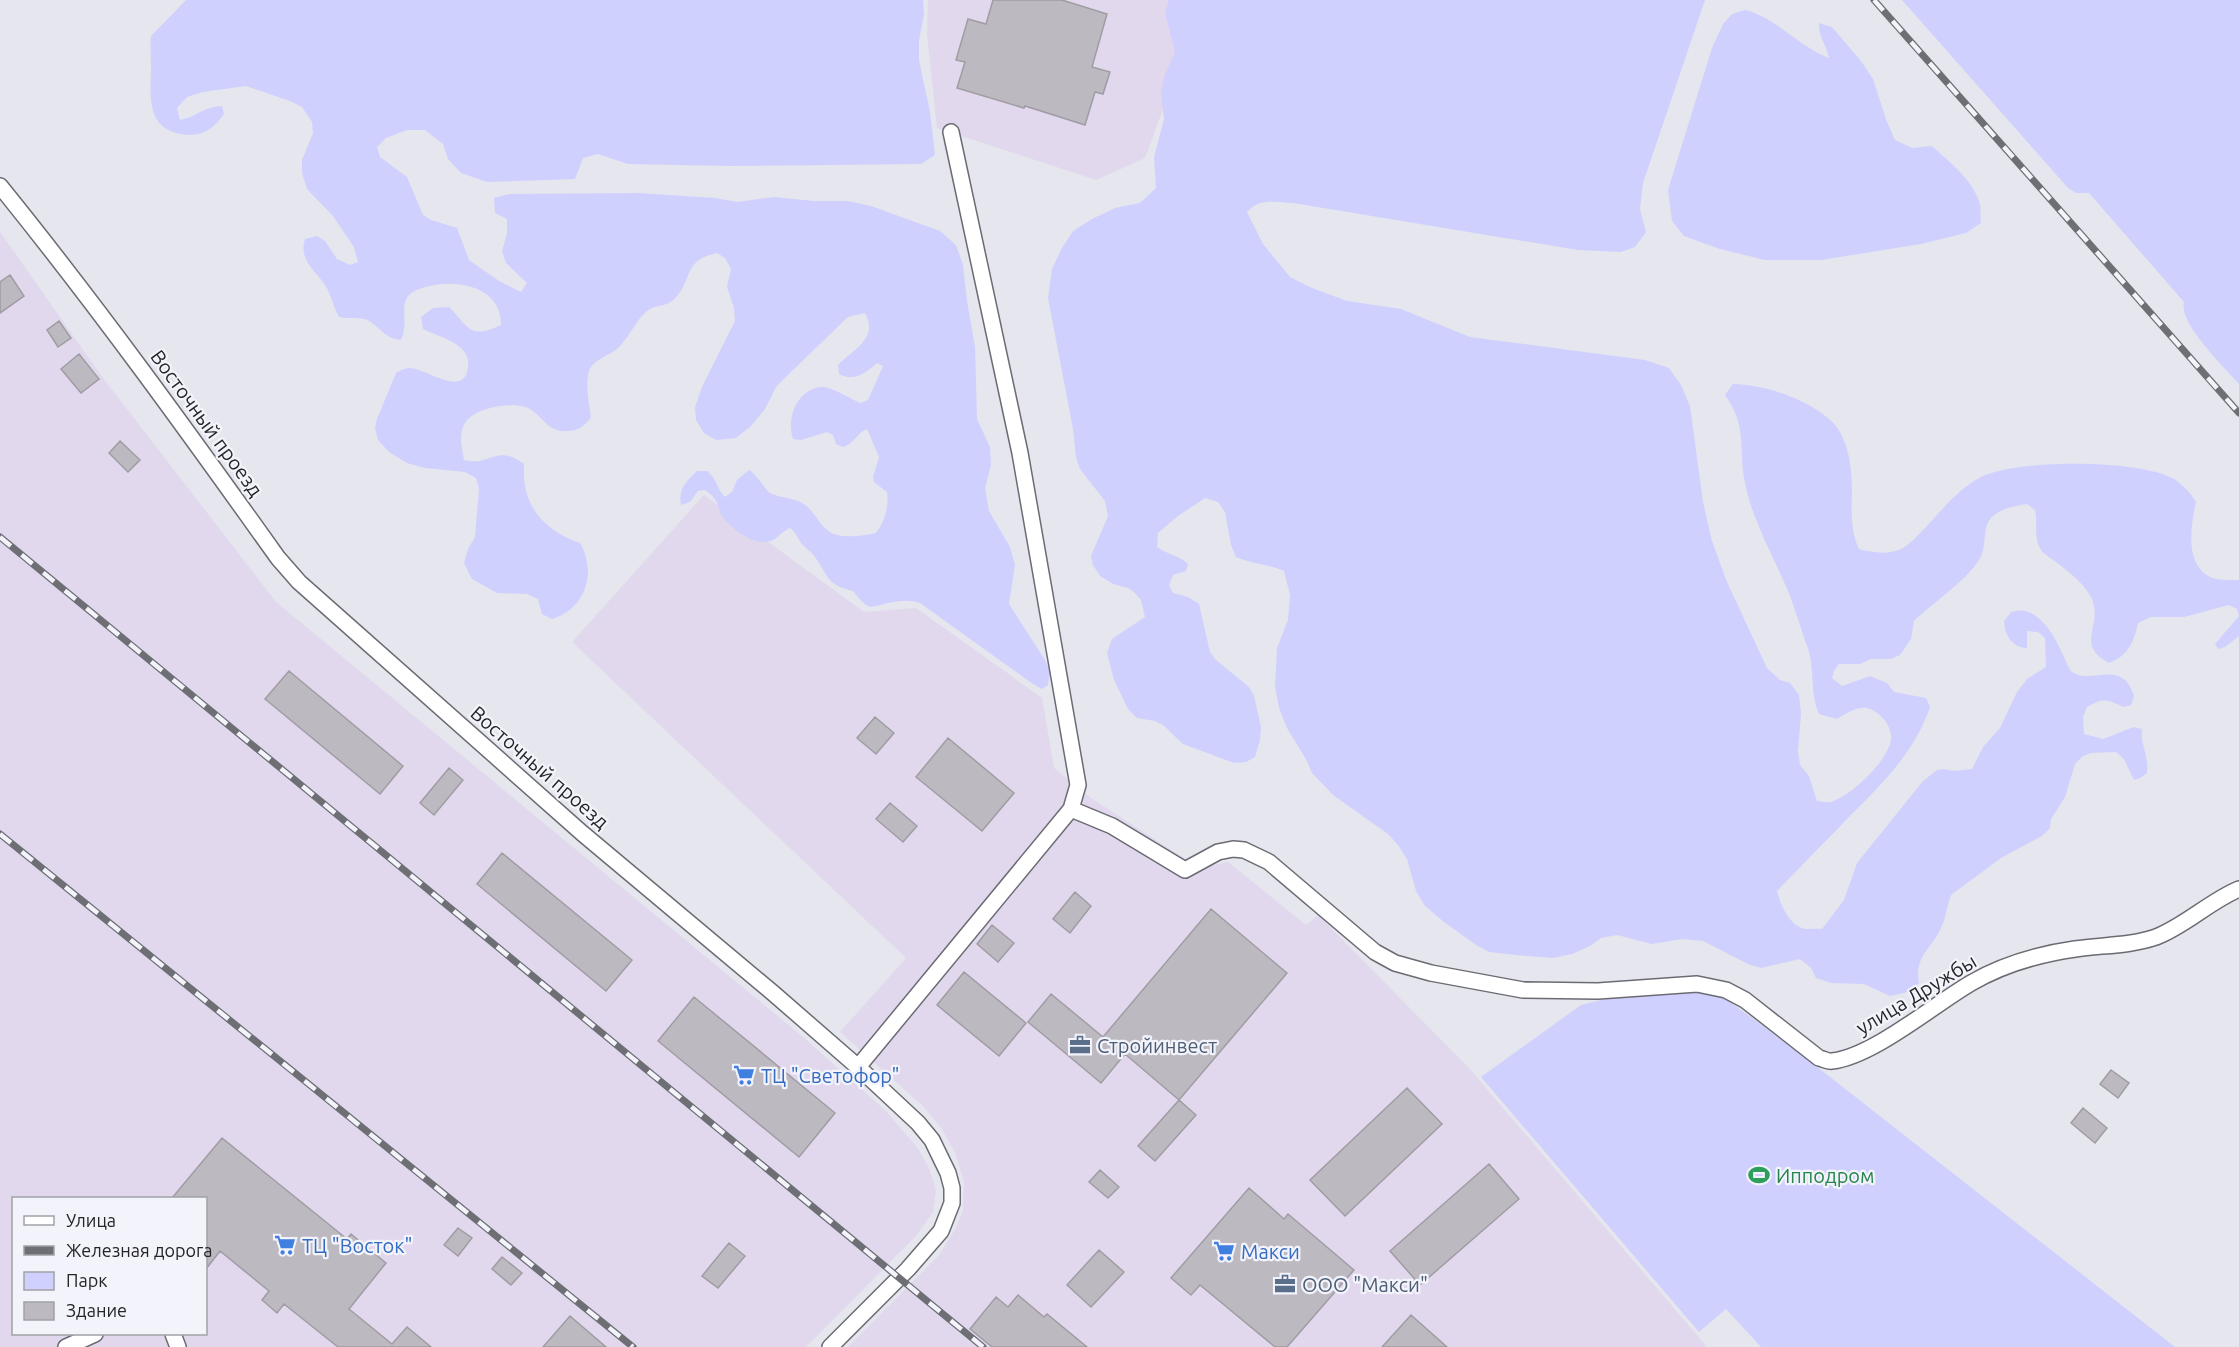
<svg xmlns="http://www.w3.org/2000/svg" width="2239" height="1347" font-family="Ubuntu,sans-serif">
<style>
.industrial{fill:#e1d8ed;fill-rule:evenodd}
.green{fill:#d0d0fe}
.building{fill:#bdb9c1;stroke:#a09ca4;stroke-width:1.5}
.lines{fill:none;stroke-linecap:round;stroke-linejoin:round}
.street-casing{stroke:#6b6b73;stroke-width:18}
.street{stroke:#fff;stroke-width:15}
.rail-casing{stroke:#6e6f74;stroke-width:7}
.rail{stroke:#f3f3fc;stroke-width:4.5;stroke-dasharray:14;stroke-linecap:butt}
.labels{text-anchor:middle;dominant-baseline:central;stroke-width:4.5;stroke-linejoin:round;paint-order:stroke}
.street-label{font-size:20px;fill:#252528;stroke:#f3f3fc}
.service-label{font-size:20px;fill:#4e5e75;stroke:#f3f3fc;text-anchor:start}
.shop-label{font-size:20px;fill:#366cbe;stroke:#f3f3fc;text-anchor:start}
.leisure-label{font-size:20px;fill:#27864d;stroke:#f3f3fc;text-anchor:start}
</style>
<rect width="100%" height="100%" fill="#e5e6ee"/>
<path class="industrial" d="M 928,0 L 1203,0 L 1145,158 L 1096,180 L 937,128 L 927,34 Z
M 0,232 L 103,378 L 276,602 L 803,1037 L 886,1111 L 917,1147 L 929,1168 L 936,1190 L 933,1212 L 916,1236 L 806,1347 L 0,1347 ZM 14,1198 L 206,1198 L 206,1334 L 14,1334 Z
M 704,495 L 864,612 L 916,608 L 1042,698 L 1054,768 L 1091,798 L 1199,868 L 1228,862 L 1306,925 L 1318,915 L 1468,1067 L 1707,1347 L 848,1347 L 939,1255 L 956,1228 L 963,1210 L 964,1181 L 955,1153 L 942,1129 L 923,1106 L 840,1032 L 906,958 L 572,642 Z"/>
<path class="green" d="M 186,0 L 923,0 L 924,15 L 919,40 L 919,60 L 930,112 L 935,155 L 921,164 L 730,166 L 628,164 L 598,154 L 583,158 L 575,179 L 487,182 L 461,173 L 448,159 L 443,144 L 425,130 L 407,130 L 386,138 L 377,147 L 380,157 L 407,177 L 423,215 L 431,220 L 457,228 L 469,260 L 499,281 L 521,292 L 527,283 L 506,263 L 502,251 L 507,234 L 507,219 L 495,213 L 494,198 L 509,194 L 639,193 L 715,198 L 737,202 L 774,197 L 814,201 L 848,201 L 871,206 L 940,231 L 956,245 L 963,265 L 967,301 L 975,347 L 977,419 L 990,447 L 991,465 L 985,488 L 989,511 L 1010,547 L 1015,565 L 1009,604 L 1045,660 L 1050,671 L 1048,685 L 1042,689 L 1033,684 L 920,603 C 902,597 888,604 870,607 L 862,602 L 853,591 C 826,585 829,576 815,557 C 811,551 805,548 801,543 C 797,537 796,533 790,528 C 783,531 780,535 775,539 C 758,549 736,532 725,520 C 715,509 723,502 705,490 L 698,491 L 690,502 L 681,505 C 678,488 686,482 697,471 L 707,471 C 718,480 716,488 725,497 L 732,492 L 737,480 L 749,470 C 759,476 763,489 772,494 C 782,498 794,498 804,504 C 813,510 818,522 826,529 C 837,540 862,536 876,533 C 885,521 889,507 887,492 L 874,482 L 873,477 L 879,457 L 867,429 C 857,433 854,444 843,447 L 836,444 L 833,435 L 827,432 L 801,440 L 793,439 C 786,419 797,389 821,387 C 831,386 850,399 861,403 L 868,400 L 883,366 L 877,363 C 866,373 854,382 839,374 L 838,365 C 854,349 879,338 865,313 L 848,317 L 793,370 L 776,387 L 765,409 L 750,427 L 736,438 L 716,440 L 704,433 L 696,420 L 695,407 L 702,387 L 735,321 L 734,308 L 727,287 L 731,269 L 725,258 L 717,253 C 680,261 694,283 672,301 C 666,306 657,305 650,309 C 636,317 629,341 614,351 C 606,357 593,360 589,371 C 585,385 589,403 591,417 C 586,425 578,431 568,431 C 545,433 542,412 525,407 C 508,402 470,408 463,427 C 459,438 462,449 464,460 C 490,467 496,443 524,464 C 521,505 543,530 580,543 C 597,573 586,608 552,619 L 542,614 L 538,599 L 527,594 L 497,593 L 472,579 L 464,563 L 468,549 L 475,537 L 479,489 L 476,478 L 465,472 L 425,468 L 407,463 L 389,452 L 378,440 L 375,428 L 377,419 L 396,373 C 400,371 405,368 409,368 C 427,368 463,399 468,368 C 472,343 440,338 423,329 L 421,317 L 433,308 L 449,307 C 469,327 469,340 501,325 C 502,288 459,279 430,286 C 423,287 413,291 409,295 C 399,306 409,324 401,340 C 381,338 379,323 364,319 C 356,317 347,319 339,317 C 334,308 332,299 328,290 C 318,271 298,263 305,239 L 317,236 L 325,241 L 337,259 L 350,265 L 358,262 L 354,247 L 333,216 L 307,189 L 302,173 L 302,160 L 313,133 L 312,122 L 302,107 L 290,101 L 246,86 L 203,92 L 187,97 L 177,108 L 180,120 C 197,117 202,107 222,106 L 224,114 C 216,126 205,135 190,135 C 147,133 150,102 151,69 C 151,58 150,47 151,36 Z
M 1169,0 L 1705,0 L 1643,183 L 1640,209 L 1646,232 L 1635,247 L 1621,252 L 1578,250 L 1293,203 C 1275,202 1259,198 1247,212 L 1263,244 L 1290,277 L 1312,288 L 1347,301 L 1401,309 L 1470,337 L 1645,360 L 1669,368 L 1681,385 L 1690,406 L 1703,502 L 1712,541 L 1727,582 L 1767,668 L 1780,680 L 1790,683 L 1799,695 L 1801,714 L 1798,751 L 1800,765 L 1809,776 L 1817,801 C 1821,801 1827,803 1831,802 C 1852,795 1887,762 1891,740 C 1893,727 1880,711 1867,708 C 1857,706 1845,714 1837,719 L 1819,714 C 1809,691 1816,667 1806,643 C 1799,623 1793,601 1784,582 C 1770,550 1752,518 1745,483 C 1738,448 1748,427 1725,395 L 1733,384 C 1764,385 1803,397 1828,418 C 1843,430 1850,453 1851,472 C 1854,499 1847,523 1859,549 C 1873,553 1890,555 1903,548 C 1911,543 1918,535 1924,529 C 1941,511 1958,489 1981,477 C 2017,459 2139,459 2174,479 C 2183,485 2190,492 2196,502 C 2191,525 2184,563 2210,577 C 2218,581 2230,580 2239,580 L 2239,636 L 2225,647 L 2218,649 L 2215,644 L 2239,616 L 2237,609 L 2229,605 L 2184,617 L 2151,617 L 2138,623 C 2134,642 2128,656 2109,663 C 2074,645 2103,626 2092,599 C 2085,584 2068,571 2056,562 C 2051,558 2045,555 2041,550 C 2033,537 2038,524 2035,510 L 2027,504 C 2015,506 2002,508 1992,517 C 1982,526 1987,544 1981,556 C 1971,578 1932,603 1914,621 L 1911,639 L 1900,655 L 1891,659 L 1871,659 L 1860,664 L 1839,664 L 1834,671 L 1832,678 L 1842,686 L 1870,676 L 1887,683 L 1894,692 L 1926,698 L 1930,707 C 1915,752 1881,785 1848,818 C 1825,842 1801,866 1777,891 C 1780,903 1788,923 1802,928 C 1807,930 1816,928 1822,929 L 1844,900 L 1857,863 L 1923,781 L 1937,770 L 1944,769 L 1954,771 L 1972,769 L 1983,747 L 2000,728 L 2017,692 L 2027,679 L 2046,667 L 2045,638 L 2038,632 L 2027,631 L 2027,648 C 2012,647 2005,636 2004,621 L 2011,612 C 2015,611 2022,610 2025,611 C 2049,617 2061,651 2070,670 C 2088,688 2122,656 2134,696 L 2131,705 L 2124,707 C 2106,700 2105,697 2087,707 L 2083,717 L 2084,734 L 2103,739 L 2134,727 L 2142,729 C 2140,744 2149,755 2147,773 L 2140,778 L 2134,780 L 2124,759 L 2116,752 L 2091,753 L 2083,756 L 2075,764 L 2065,797 L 2051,819 L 2050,828 L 2042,836 L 2001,858 L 1951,895 C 1947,906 1946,917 1941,928 C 1931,950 1914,956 1919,983 L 1912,991 L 1890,996 L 1864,984 L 1831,983 L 1816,978 L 1811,968 L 1800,959 L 1761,968 L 1748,964 L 1703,941 L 1682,939 L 1652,944 L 1617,935 L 1601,938 L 1590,946 L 1572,954 L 1553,958 L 1527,956 L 1489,952 L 1476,945 L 1444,922 L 1425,906 L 1416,891 L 1407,859 L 1398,845 L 1388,834 L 1333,795 L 1312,773 L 1307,761 L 1287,728 L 1279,708 L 1275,686 L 1277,648 L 1288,620 L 1290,595 L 1284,571 C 1268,564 1252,564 1236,557 L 1231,545 L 1225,512 L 1218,502 L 1205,498 L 1178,516 L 1158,533 L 1157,547 C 1168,555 1179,555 1188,564 L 1186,571 L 1173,575 L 1169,585 L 1173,593 L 1188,597 L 1199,604 L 1210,652 L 1216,660 L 1249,687 L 1254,696 L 1261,727 L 1260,740 L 1255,757 L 1246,762 L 1234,763 L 1183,744 L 1163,725 L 1155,721 L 1137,718 L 1128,709 L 1114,680 L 1107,653 L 1112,639 L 1145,617 L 1141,600 L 1134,592 L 1128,588 L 1113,584 L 1100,576 L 1093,565 L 1091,556 L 1108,516 L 1105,501 L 1080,469 L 1076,457 L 1073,429 L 1048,298 L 1052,269 L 1062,248 L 1073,231 L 1092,219 L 1115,208 L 1140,203 L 1156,188 L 1154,157 L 1164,119 L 1161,93 L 1165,74 L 1175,52 L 1165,13 Z
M 1902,0 L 2239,0 L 2239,384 C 2225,368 2178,323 2184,302 L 2089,193 L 2076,193 L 2068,188 Z
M 1745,10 C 1777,18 1798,46 1829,58 C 1827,46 1818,36 1819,23 L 1832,27 L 1861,61 L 1873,79 L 1887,122 L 1895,140 L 1912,148 L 1932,146 C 1949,162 1973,179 1980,204 C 1981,209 1980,217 1981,223 L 1966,233 L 1921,244 L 1821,260 L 1765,260 L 1720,249 L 1684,236 L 1672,221 L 1668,190 L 1712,48 L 1723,24 L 1732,14 Z
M 1700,992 L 1726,999 L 1793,1048 L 2175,1347 L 1761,1347 L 1726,1309 L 1699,1332 L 1481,1077 L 1581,1005 L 1629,993 Z"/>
<path class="building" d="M 993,0 L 1062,0 L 1107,14 L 1092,67 L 1110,72 L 1103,94 L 1095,92 L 1085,125 L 1025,106 L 1024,108 L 957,88 L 965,62 L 956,60 L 968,19 L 986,24 Z
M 10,275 L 24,296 L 0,313 L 0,282 Z
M 59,321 L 71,338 L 58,347 L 47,330 Z
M 79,354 L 99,379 L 81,393 L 61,369 Z
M 120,441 L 140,460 L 128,472 L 109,453 Z
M 289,671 L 403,766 L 380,794 L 265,699 Z
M 875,717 L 894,733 L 876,754 L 857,738 Z
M 948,738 L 1014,793 L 982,831 L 916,777 Z
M 449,768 L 463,780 L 434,815 L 420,803 Z
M 890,803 L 917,826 L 903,842 L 876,819 Z
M 502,853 L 632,960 L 606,991 L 477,884 Z
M 1075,892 L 1091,906 L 1070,933 L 1053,919 Z
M 1211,909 L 1287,973 L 1179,1100 L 1125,1054 L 1101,1083 L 1028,1022 L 1051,994 L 1103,1037 Z
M 992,925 L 1014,943 L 998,962 L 977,944 Z
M 964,972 L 1026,1023 L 999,1056 L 937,1005 Z
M 694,997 L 835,1113 L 799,1157 L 658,1041 Z
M 2111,1070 L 2129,1083 L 2118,1098 L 2100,1084 Z
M 1407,1088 L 1442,1124 L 1345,1216 L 1310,1180 Z
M 1179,1100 L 1196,1115 L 1155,1161 L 1138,1146 Z
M 2083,1108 L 2107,1128 L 2095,1143 L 2071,1123 Z
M 222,1138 L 347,1239 L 351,1234 L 386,1263 L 349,1309 L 392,1344 L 407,1327 L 431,1347 L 338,1347 L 284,1304 L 277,1313 L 262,1300 L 269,1291 L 220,1251 L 206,1269 L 206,1198 L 172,1198 Z
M 1489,1164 L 1519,1199 L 1420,1285 L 1390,1251 Z
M 1100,1170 L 1119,1187 L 1108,1198 L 1089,1182 Z
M 1249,1188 L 1284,1219 L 1288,1214 L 1354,1270 L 1287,1347 L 1275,1347 L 1200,1285 L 1191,1295 L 1171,1278 Z
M 458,1228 L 472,1238 L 458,1256 L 444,1245 Z
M 729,1243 L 745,1256 L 718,1288 L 702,1276 Z
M 1099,1250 L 1124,1272 L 1091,1307 L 1067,1285 Z
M 502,1257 L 522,1273 L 511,1285 L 492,1269 Z
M 1018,1295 L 1044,1317 L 1047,1314 L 1087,1347 L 992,1347 L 970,1329 L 996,1297 L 1008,1307 Z
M 1411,1315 L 1447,1347 L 1382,1347 Z
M 570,1316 L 606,1347 L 543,1347 Z"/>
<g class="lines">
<defs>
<path id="street" d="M 0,186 C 98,307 188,432 278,558 L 299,582 L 582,833 L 773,993 L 858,1067 L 918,1123 L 932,1140 L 948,1173 L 952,1188 L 952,1203 L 941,1231 L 908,1269 L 830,1347
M 1071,809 L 1112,826 L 1185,870 L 1218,852 L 1233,849 L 1244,850 L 1269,862 L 1375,952 L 1395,963 L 1431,973 L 1523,990 L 1598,991 L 1697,984 L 1726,990 L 1745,1000 L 1819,1058 C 1824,1059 1828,1062 1832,1061 C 1872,1057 1935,1004 1971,983 C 2002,965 2040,954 2075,949 C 2102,945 2130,946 2156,937 C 2185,926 2210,901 2239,889
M 858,1067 L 1071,809 L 1078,785 L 1020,453 L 951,132
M 173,1334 L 178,1347
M 66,1347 L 95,1334"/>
</defs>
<use href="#street" class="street-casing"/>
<use href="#street" class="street"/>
<defs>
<path id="rail" d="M 1874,0 L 2239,413
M 0,537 L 983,1347
M 0,834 L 633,1347"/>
</defs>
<use href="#rail" class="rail-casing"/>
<use href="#rail" class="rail"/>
</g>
<defs>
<symbol id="office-bare" viewBox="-9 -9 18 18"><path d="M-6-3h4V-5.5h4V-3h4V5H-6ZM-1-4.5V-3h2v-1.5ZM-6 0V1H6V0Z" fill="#5c6f8a" stroke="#f3f3fc" stroke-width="2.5" paint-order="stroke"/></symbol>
<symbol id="supermarket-bare" viewBox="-9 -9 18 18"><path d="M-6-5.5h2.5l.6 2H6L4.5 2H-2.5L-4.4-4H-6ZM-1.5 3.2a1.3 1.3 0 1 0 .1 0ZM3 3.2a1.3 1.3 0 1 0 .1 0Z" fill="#3f7fe0" stroke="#f3f3fc" stroke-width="2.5" paint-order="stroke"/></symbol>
<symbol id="stadium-bare" viewBox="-9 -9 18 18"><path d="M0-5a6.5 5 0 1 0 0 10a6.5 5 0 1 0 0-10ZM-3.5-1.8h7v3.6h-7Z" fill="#2e9e5b" stroke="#f3f3fc" stroke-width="2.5" paint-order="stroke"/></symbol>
</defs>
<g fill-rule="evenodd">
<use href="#office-bare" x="1065" y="1030" width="30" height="30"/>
<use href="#supermarket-bare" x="729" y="1060" width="30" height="30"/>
<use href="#stadium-bare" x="1744" y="1160" width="30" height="30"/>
<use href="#supermarket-bare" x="270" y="1230" width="30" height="30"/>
<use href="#supermarket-bare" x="1209" y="1236" width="30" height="30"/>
<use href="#office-bare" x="1270" y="1269" width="30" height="30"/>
</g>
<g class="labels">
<g class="street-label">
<text transform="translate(207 423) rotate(54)">Восточный проезд</text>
<text transform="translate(540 767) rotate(41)">Восточный проезд</text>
<text transform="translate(1916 994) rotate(-31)">улица Дружбы</text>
</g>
<g class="service-label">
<text x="1097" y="1045">Стройинвест</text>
<text x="1302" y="1284">ООО "Макси"</text>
</g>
<g class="shop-label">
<text x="761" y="1075">ТЦ "Светофор"</text>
<text x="302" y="1245">ТЦ "Восток"</text>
<text x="1241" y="1251">Макси</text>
</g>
<g class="leisure-label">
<text x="1776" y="1175">Ипподром</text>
</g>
</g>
<rect x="12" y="1197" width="195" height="138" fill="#f3f3fc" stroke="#a1a1a7" stroke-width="1.5"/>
<rect x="24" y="1216" width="30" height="9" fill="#ffffff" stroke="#a1a1a7" stroke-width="1.5"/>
<text x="66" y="1227" font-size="18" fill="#252528">Улица</text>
<rect x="24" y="1246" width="30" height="9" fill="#6e6f74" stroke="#a1a1a7" stroke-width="1.5"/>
<text x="66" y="1257" font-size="18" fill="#252528">Железная дорога</text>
<rect x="24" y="1272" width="30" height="18" fill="#d0d0fe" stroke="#a1a1a7" stroke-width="1.5"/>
<text x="66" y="1287" font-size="18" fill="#252528">Парк</text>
<rect x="24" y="1302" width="30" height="18" fill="#bdb9c1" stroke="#a1a1a7" stroke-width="1.5"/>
<text x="66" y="1317" font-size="18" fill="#252528">Здание</text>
</svg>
